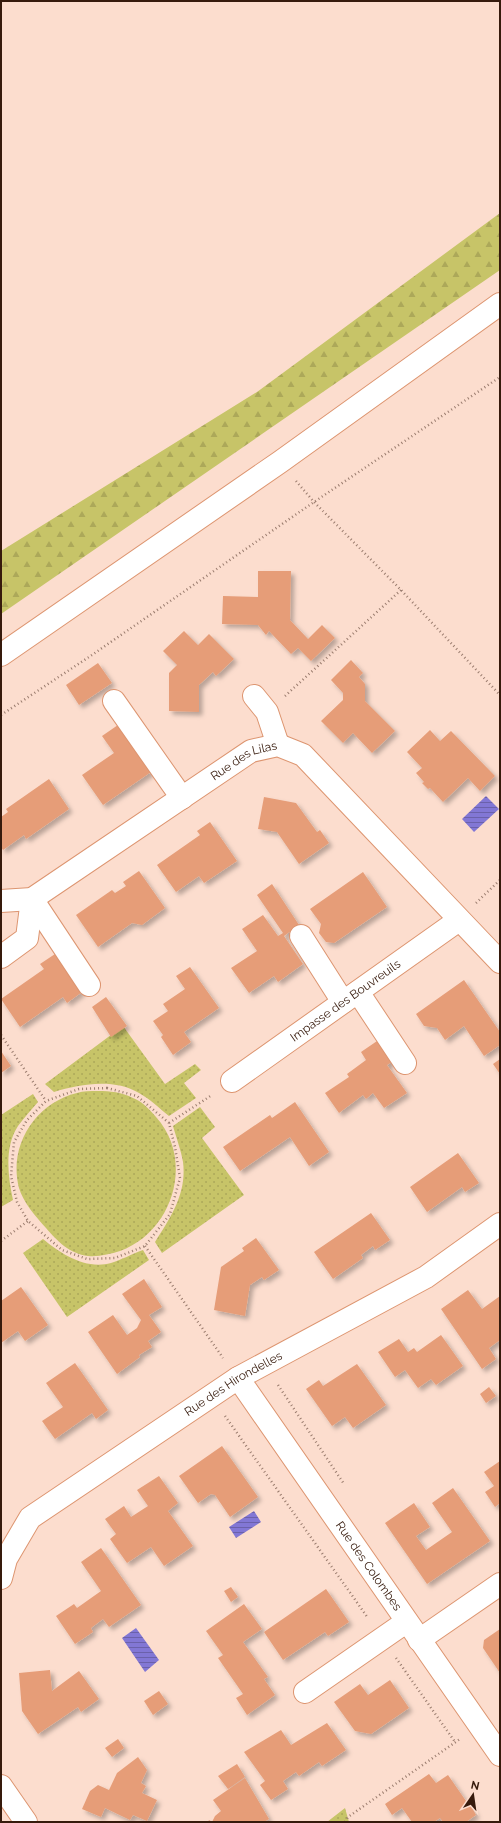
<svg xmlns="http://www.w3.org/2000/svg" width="501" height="1823" font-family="Raleway,sans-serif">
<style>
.grass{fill:url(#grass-dots)}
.forest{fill:url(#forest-firs)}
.water{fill:url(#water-rules)}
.building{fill:#e69d78;filter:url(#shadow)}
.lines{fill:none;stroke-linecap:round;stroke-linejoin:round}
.minor-casing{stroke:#dd9570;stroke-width:24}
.path{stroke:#9a7c6e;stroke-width:2.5;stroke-dasharray:1 3;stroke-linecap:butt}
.minor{stroke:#fff;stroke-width:22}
.labels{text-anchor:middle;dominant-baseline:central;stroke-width:3.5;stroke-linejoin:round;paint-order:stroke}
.street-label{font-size:12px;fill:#361a0c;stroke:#fcddce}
</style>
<defs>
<pattern id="grass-dots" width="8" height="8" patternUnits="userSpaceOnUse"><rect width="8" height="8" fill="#c7c468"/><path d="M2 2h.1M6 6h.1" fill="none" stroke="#aca859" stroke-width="1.8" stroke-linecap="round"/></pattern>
<pattern id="forest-firs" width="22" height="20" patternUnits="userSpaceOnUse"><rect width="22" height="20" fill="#c7c468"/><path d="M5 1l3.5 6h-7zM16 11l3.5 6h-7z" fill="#aca859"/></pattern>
<pattern id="water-rules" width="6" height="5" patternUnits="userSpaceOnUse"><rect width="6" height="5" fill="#8277d5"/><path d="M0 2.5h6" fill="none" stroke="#6b61ab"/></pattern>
<filter id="shadow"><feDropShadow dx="3.5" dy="3.5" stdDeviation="2" flood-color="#0004"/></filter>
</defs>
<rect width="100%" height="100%" fill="#fcddce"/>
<path class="grass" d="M 123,1026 L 165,1084 L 195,1064 L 201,1070 L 184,1083 L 196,1098 L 169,1116 C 159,1108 150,1099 139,1093 C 114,1078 80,1084 54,1092 L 45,1084 Z
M 98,1091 C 110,1091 122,1092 133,1098 C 142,1101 150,1110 156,1117 C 195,1160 173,1232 120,1251 C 110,1254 99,1257 88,1256 C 70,1254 57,1241 46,1228 C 36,1217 23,1202 19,1188 C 8,1146 35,1103 77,1093 C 83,1091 91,1091 98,1091 Z
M 33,1094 L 38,1102 C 31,1110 24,1118 18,1126 C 4,1147 8,1177 13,1200 L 1,1207 L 1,1115 Z
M 200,1107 L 215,1127 L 202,1138 L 244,1195 L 162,1253 L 155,1242 C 171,1217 187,1193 183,1162 C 181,1150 176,1137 173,1126 Z
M 43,1239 C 61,1254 86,1270 111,1263 C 121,1260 132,1254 143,1250 L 149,1260 L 67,1317 L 23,1253 Z
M 345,1808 L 349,1822 L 327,1822 Z"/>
<path class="forest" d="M 500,213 L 500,270 L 1,614 L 1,551 L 257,392 Z"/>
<path class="water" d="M 486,796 L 499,809 L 474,832 L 462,819 Z
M 254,1511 L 261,1522 L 236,1538 L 229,1527 Z
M 136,1628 L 159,1660 L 145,1672 L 122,1638 Z"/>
<path class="building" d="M 258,571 L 291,571 L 290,620 L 308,639 L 322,625 L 335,638 L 311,661 L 298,648 L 291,654 L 269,631 L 266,635 L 258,625 L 222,624 L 223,596 L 258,597 Z
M 184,631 L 198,645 L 209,634 L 234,659 L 216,676 L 213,672 L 199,685 L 199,712 L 169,711 L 169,673 L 177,665 L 163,651 Z
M 351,660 L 363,673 L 359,677 L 365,684 L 365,701 L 395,731 L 372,753 L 353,733 L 343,743 L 321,721 L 343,700 L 343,693 L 331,680 Z
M 98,663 L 112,683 L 79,705 L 66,685 Z
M 118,725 L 151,772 L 103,805 L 82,775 L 114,753 L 102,736 Z
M 430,730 L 440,741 L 451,731 L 495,776 L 480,791 L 468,778 L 443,802 L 430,788 L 428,789 L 422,783 L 424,782 L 416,773 L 422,768 L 407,752 Z
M 49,779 L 69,809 L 26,839 L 24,835 L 3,850 L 1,847 L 1,817 L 8,812 L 6,809 Z
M 264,797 L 296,803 L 317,832 L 320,830 L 329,843 L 299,864 L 277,832 L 258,829 Z
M 210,822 L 237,861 L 204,883 L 199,876 L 176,892 L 157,865 L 200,835 L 197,831 Z
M 139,871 L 165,908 L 142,925 L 132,923 L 98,947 L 76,915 L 112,890 L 115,893 L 126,886 L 123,882 Z
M 363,872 L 387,907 L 334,943 L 326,942 L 319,933 L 321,924 L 310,909 Z
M 272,884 L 299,925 L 284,936 L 303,964 L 278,982 L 274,976 L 249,993 L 231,968 L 257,951 L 242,929 L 263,915 L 278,936 L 283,933 L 257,895 Z
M 55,954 L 82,992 L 67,1003 L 63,997 L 20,1027 L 1,999 L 44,969 L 40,964 Z
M 190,967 L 219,1008 L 184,1032 L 191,1042 L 173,1055 L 161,1037 L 163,1035 L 153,1021 L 168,1011 L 163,1004 L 185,989 L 176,976 Z
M 464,980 L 500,1032 L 500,1045 L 484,1056 L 464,1026 L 445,1040 L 437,1028 L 424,1026 L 416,1014 Z
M 106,997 L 127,1026 L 111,1037 L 92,1007 Z
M 380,1039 L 395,1060 L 387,1065 L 407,1093 L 384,1108 L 373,1093 L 366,1099 L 363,1095 L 339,1113 L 325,1093 L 349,1077 L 347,1074 L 366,1060 L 361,1052 Z
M 1,1051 L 11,1066 L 1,1073 Z
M 500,1059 L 500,1074 L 493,1064 Z
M 295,1102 L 329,1152 L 309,1166 L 290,1137 L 240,1171 L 223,1147 L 270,1115 L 272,1118 Z
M 458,1153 L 479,1183 L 465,1192 L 462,1187 L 427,1212 L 410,1187 Z
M 371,1213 L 390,1240 L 375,1250 L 373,1246 L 361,1255 L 363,1258 L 333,1279 L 314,1252 Z
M 256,1238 L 279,1270 L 264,1280 L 262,1277 L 250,1285 L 245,1316 L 214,1310 L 221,1267 L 244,1251 L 242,1248 Z
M 144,1279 L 162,1307 L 149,1315 L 161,1332 L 148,1341 L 152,1347 L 139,1355 L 140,1357 L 117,1374 L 88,1332 L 113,1315 L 127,1335 L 137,1328 L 141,1320 L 122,1294 Z
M 21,1287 L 48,1325 L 25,1341 L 18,1331 L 1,1343 L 1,1301 Z
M 468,1290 L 482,1309 L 500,1296 L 500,1340 L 489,1348 L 496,1359 L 482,1369 L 441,1309 Z
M 441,1335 L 463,1366 L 436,1385 L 431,1379 L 418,1388 L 405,1370 L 395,1377 L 378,1352 L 399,1339 L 408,1352 L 414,1348 L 417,1352 Z
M 75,1363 L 108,1410 L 96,1419 L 92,1413 L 55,1439 L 42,1421 L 63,1407 L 46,1383 Z
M 357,1364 L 386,1405 L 353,1428 L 345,1417 L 332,1426 L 306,1389 L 319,1380 L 323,1386 Z
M 489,1387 L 496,1396 L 486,1403 L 480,1394 Z
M 222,1446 L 258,1497 L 230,1517 L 215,1495 L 211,1494 L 198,1503 L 179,1476 Z
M 500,1461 L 500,1503 L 495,1507 L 485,1492 L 494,1486 L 484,1472 Z
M 159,1476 L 178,1503 L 168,1511 L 193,1546 L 164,1566 L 151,1547 L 127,1563 L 110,1539 L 116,1534 L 105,1519 L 124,1506 L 131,1517 L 148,1506 L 137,1490 Z
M 453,1488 L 490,1541 L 427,1584 L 385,1523 L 414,1503 L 430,1527 L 416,1536 L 426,1550 L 452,1532 L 432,1503 Z
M 101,1548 L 141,1605 L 109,1627 L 103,1619 L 91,1628 L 93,1632 L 75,1644 L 56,1616 L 74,1604 L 77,1608 L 101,1591 L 81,1562 Z
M 231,1587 L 238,1597 L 231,1602 L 224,1591 Z
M 326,1589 L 349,1622 L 328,1636 L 325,1632 L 283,1660 L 264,1632 Z
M 244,1604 L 262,1629 L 243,1642 L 268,1677 L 264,1679 L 275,1695 L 247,1715 L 236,1698 L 243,1694 L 218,1658 L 223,1655 L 206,1631 Z
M 500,1629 L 500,1673 L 483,1648 L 484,1640 Z
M 50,1670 L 52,1691 L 79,1671 L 99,1699 L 81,1712 L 78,1707 L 38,1734 L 22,1711 L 19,1673 Z
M 390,1680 L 409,1708 L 371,1734 L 355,1731 L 334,1702 L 360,1684 L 368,1695 Z
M 159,1691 L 168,1704 L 153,1715 L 144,1701 Z
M 327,1723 L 346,1750 L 322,1766 L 319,1762 L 299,1776 L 296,1772 L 283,1781 L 288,1789 L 271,1800 L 260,1785 L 265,1781 L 244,1752 L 281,1730 L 291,1745 Z
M 118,1739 L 124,1748 L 112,1757 L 105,1748 Z
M 138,1757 L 147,1770 L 141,1783 L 146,1786 L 142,1793 L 157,1800 L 147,1821 L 133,1815 L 130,1820 L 105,1808 L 101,1817 L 82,1809 L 90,1791 L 98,1785 L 109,1790 L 117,1773 Z
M 237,1764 L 245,1777 L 228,1789 L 218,1776 Z
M 429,1774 L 436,1783 L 448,1775 L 466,1801 L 468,1800 L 476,1815 L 466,1822 L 443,1822 L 440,1818 L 434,1822 L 412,1822 L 402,1808 L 392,1815 L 385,1804 Z
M 245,1778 L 269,1819 L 264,1822 L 208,1822 L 209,1820 L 212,1822 L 215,1816 L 221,1811 L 213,1800 Z"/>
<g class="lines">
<defs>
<g id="minor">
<path d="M 1,655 L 280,462 L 500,304"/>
<path d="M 254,696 L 267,712 L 278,745"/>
<path d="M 114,701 L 182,798"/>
<path d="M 32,899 L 89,985"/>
<path id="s1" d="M 1,901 L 32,899 L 251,751 L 278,745 L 303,755 L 500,962"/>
<path d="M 301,936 L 343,1002"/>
<path d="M 1,957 L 27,938 L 32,899"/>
<path d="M 358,992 L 405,1063"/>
<path id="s2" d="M 232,1081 L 459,920"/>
<path id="s3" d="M 238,1378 L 500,1755"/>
<path id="s4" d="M 1,1578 L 6,1559 L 30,1518 L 238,1378 L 426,1277 L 500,1224"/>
<path d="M 419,1640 L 500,1584"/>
<path d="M 305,1692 L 406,1622"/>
<path d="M 1,1786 L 26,1822"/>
</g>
</defs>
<use href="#minor" class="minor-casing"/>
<path class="path" d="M 296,481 L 314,502 L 401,590 L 500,695
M 285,696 L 401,590
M 1,715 L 89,657 L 314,502 L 500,377
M 476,903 L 500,880
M 1,1035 L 46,1101
M 107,1088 L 137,1096 L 169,1123 L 175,1147 L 180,1178 L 170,1214 L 145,1246 L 115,1258 L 87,1259 L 62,1250 L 28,1221 L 17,1202 L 11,1176 L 14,1142 L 27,1120 L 46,1101 L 79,1089 Z
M 169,1123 L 212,1095
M 1,1241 L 28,1221
M 145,1246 L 223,1358
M 278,1385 L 344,1484
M 225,1416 L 368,1618
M 396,1658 L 455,1742
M 345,1822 L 348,1817 L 460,1739"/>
<use href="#minor" class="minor"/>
</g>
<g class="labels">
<g class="street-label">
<text stroke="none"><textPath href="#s1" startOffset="285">Rue des Lilas</textPath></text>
<text stroke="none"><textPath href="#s2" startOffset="139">Impasse des Bouvreuils</textPath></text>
<text stroke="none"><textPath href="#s4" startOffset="311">Rue des Hirondelles</textPath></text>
<text stroke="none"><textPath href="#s3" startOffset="229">Rue des Colombes</textPath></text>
</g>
</g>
<rect width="501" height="1823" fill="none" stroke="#361a0c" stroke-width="4"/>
<g transform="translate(473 1795) rotate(13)" stroke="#fcddce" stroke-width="3" paint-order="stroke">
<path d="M0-3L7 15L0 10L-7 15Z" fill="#361a0c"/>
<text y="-6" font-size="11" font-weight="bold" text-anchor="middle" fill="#361a0c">N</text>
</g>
</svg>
